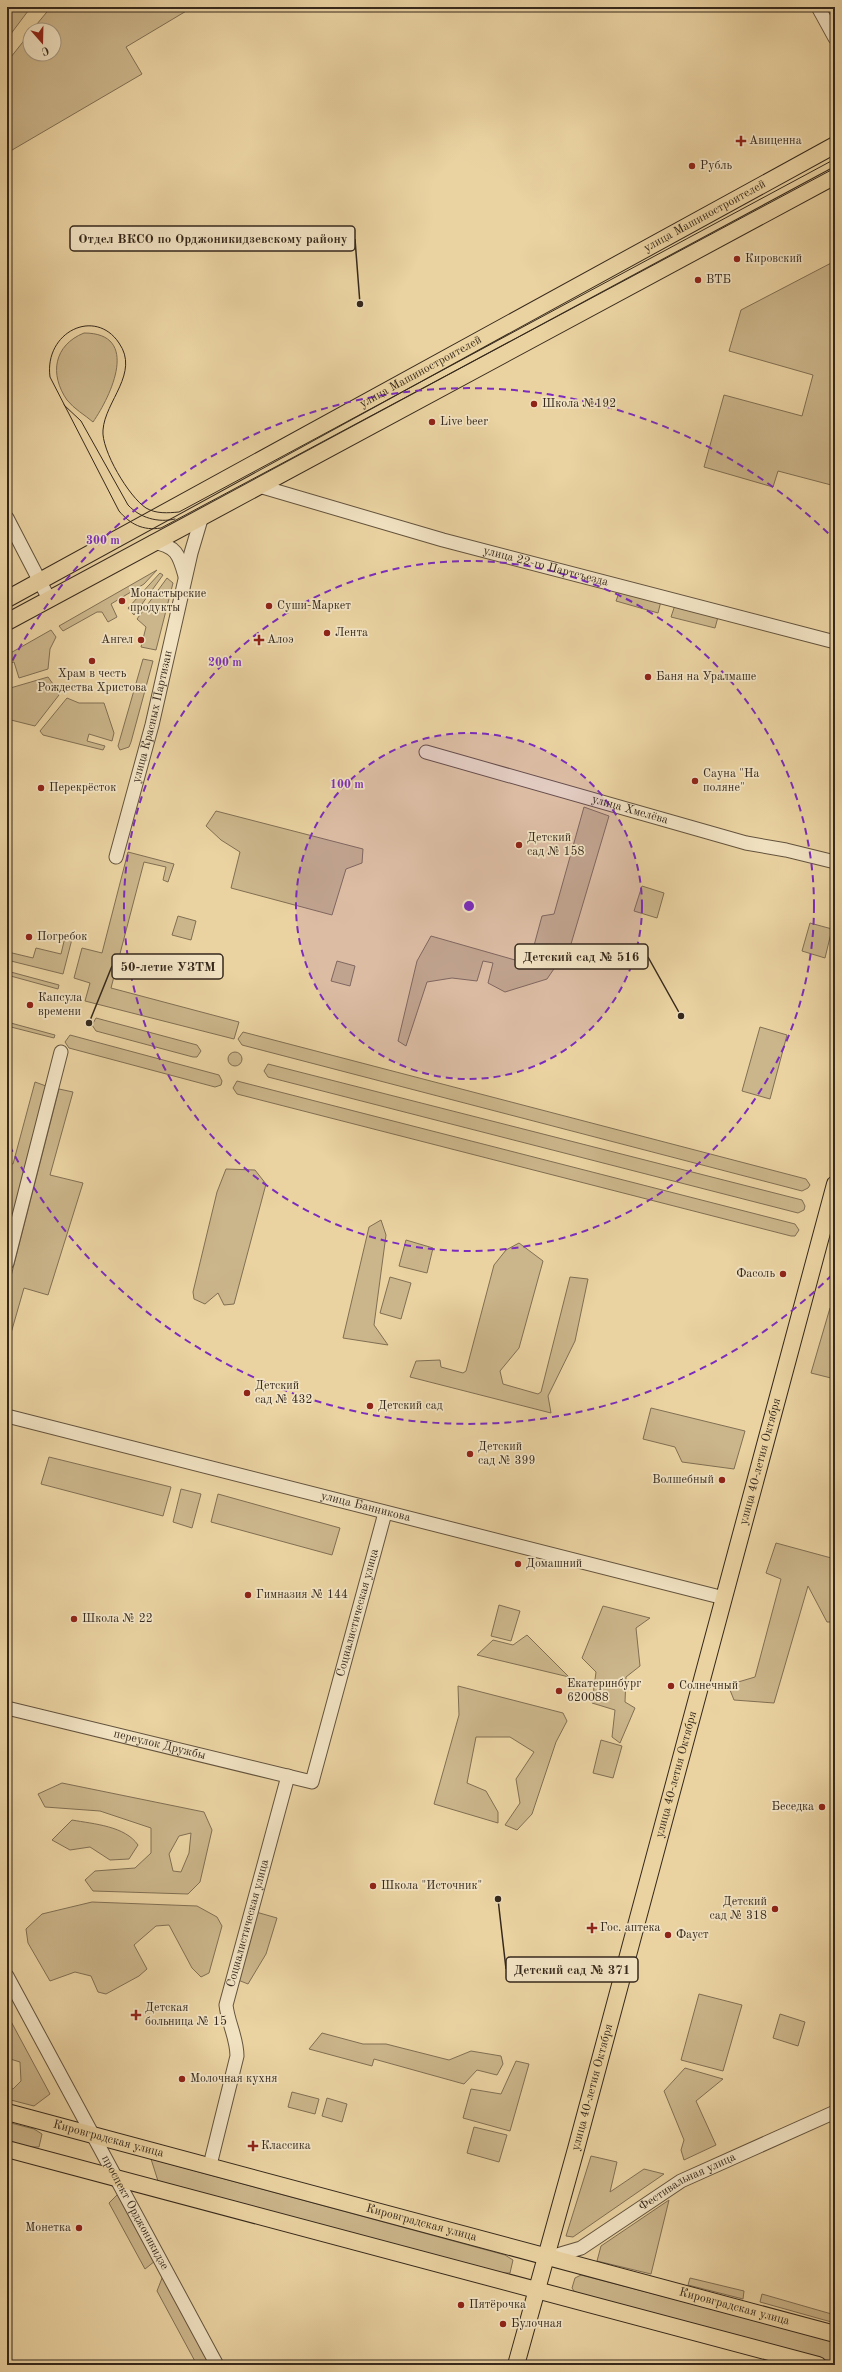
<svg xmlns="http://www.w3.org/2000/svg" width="842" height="2372" font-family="'Old Standard TT',serif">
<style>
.green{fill:#cbb58a;stroke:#806f53;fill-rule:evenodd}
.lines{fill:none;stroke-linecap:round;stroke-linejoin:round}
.minor-casing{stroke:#63533d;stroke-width:15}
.major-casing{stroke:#36291c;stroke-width:18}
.minor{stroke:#f1e2c2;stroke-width:13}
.major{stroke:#ead2a1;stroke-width:16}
.tram{stroke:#36291c;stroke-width:1}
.ring{fill:none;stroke:#7b2cbf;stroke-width:2;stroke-dasharray:7 5}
.poi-dot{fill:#8f2418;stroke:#f1e2c2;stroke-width:1.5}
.labels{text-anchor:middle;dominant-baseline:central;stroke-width:3.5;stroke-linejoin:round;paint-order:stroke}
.poi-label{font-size:12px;fill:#36291c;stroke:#f1e2c2;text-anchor:start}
.street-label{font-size:12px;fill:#36291c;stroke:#f1e2c2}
.centre{fill:#7b2cbf;stroke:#f1e2c2;stroke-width:2}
.ring-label{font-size:12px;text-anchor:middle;font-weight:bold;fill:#7b2cbf;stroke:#f1e2c2;stroke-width:3.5;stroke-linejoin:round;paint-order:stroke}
.leader{fill:none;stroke:#36291c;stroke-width:1.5}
.callout-dot{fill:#36291c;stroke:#f1e2c2;stroke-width:1.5}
.callout{fill:#f1e2c2;stroke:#36291c;stroke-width:1.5}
.callout-label{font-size:13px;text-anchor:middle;font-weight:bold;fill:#36291c}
</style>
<rect width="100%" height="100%" fill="#ead2a1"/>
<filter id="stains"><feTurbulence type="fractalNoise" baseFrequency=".005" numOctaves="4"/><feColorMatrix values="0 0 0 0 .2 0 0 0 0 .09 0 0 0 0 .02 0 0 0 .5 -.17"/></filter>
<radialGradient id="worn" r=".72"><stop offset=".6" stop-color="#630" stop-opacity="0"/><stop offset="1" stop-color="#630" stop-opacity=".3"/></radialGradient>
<path class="green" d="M 7,7 L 31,7 L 7,39 Z
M 51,7 L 193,7 L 126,47 L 142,74 L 7,153 L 7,62 L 30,33 L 30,54 L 54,54 L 54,30 L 32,30 Z
M 835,261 L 835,486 L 778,471 L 773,487 L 704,467 L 724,395 L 802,416 L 813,375 L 729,351 L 741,310 Z
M 84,333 C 141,333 111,396 93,422 C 85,415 74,409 67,400 C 49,374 54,345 84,333 Z
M 157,570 L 144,584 L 111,604 L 117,617 L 108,622 L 102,612 L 97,612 L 63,631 L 59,626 Z
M 160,573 L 163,575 L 134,615 L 128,608 Z
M 167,578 L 173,583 L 156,650 L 141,647 L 146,627 L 137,619 Z
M 620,590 L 661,601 L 658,613 L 616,601 Z
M 675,605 L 718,617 L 715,628 L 671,617 Z
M 51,630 L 56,637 L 50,649 L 48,669 L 19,678 L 14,662 L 7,664 L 7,655 Z
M 143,659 L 153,661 L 131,742 L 129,747 L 120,750 L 118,746 Z
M 48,677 L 58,691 L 59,695 L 35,726 L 7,719 L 7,689 Z
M 67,698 L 79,703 L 104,703 L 114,733 L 112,741 L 89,734 L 87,741 L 105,746 L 103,750 L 43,735 L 40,731 Z
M 584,807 L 609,816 L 571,944 L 547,979 L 505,992 L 488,983 L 493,963 L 483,961 L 477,981 L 452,978 L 427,982 L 406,1046 L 398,1041 L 417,961 L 431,936 L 529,964 L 542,916 L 554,914 Z
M 216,811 L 363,849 L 362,863 L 346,869 L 332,915 L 231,888 L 240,852 L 221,840 L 206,826 Z
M 128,852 L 174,864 L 168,882 L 163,880 L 166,867 L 144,862 L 111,988 L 239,1022 L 234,1039 L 85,1001 L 90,983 L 74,978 L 82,948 L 102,953 Z
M 642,886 L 664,893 L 657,918 L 634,911 Z
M 178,916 L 196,921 L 191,940 L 172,935 Z
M 810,923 L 832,929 L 825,958 L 802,951 Z
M 66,933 L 73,935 L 63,974 L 7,960 L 8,952 L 33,958 L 36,948 L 61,954 Z
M 337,961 L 355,966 L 350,986 L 331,981 Z
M 7,971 L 59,985 L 58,989 L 7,975 Z
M 96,1018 L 197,1045 L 201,1051 L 197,1057 L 193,1057 L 96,1031 L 92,1025 Z
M 7,1022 L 55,1035 L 54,1038 L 7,1026 Z
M 760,1027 L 787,1035 L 770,1099 L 742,1091 Z
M 243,1032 L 806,1179 L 810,1185 L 808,1188 L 802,1191 L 242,1045 L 238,1039 Z
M 70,1035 L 219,1075 L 222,1081 L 221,1085 L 215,1087 L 69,1048 L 65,1042 Z
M228 1059a7 7 0 1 1 14 0a7 7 0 1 1-14 0Z
M 268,1064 L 802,1200 L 805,1206 L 804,1210 L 798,1213 L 268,1077 L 264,1071 Z
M 237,1081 L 795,1224 L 799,1230 L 795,1236 L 791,1236 L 237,1094 L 233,1088 Z
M 35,1082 L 46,1086 L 7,1239 L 7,1163 L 13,1164 Z
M 59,1089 L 73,1092 L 50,1175 L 83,1183 L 48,1295 L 24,1288 L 7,1347 L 7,1292 Z
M 226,1169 L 255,1170 L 266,1184 L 234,1304 L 224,1305 L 218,1293 L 205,1304 L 194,1299 L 193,1292 L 217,1192 Z
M 381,1220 L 386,1235 L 374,1325 L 388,1345 L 343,1338 L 369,1227 Z
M 406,1240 L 433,1248 L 427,1273 L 399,1266 Z
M 519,1243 L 543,1261 L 519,1348 L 500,1371 L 503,1384 L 538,1394 L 541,1392 L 570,1277 L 588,1279 L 575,1341 L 548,1396 L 551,1413 L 410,1377 L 416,1361 L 440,1360 L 441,1367 L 463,1373 L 466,1371 L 494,1265 L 506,1250 Z
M 390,1277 L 411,1283 L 401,1319 L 380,1313 Z
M 830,1308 L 835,1310 L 835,1379 L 811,1373 Z
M 651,1408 L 745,1431 L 734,1469 L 682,1462 L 675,1447 L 643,1439 Z
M 49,1457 L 171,1487 L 163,1516 L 41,1484 Z
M 181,1489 L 201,1494 L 192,1528 L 173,1522 Z
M 218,1494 L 340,1528 L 332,1555 L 211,1522 Z
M 776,1543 L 835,1559 L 835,1622 L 827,1622 L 808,1586 L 774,1703 L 734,1700 L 728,1685 L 755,1677 L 781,1579 L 766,1573 Z
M 499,1605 L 520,1611 L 511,1641 L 491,1636 Z
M 603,1606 L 650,1618 L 636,1628 L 640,1666 L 626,1677 L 625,1702 L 635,1708 L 620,1743 L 612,1737 L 615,1710 L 592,1703 L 596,1672 L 582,1658 Z
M 527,1635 L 569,1677 L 477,1655 L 493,1640 L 513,1645 Z
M 458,1686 L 563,1713 L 567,1721 L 556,1742 L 532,1814 L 517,1830 L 505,1825 L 520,1803 L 516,1779 L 534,1752 L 510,1737 L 476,1737 L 467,1783 L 486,1791 L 498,1812 L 498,1823 L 434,1804 L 459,1715 Z
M 601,1740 L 622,1746 L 613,1778 L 593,1773 Z
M 62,1783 L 204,1812 L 212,1830 L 200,1882 L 188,1894 L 93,1891 L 85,1880 L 95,1871 L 135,1868 L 151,1853 L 151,1828 L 100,1811 L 45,1807 L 38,1794 ZM 191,1833 L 189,1853 L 181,1872 L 173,1871 L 169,1854 L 179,1836 Z
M 72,1820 C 94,1824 125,1826 138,1845 L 129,1859 L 110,1860 L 90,1847 L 70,1850 L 52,1840 Z
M 92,1902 L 197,1906 L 217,1917 L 222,1926 L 209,1973 L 201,1977 L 192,1968 L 169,1925 L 156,1926 L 134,1945 L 147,1969 L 139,1976 L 106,1994 L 98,1992 L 91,1976 L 75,1972 L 50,1981 L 28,1943 L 26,1929 L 42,1914 Z
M 256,1912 L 277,1918 L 266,1954 L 248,1984 L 238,1980 Z
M 699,1994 L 742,2005 L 723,2071 L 681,2060 Z
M 7,2014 L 50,2094 L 34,2106 L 7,2099 L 7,2087 L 13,2089 L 21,2081 L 20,2062 L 7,2058 Z
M 780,2014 L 805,2022 L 798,2046 L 773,2038 Z
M 322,2033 L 363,2044 L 386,2044 L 449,2060 L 471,2051 L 501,2056 L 503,2064 L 497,2075 L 477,2070 L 464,2084 L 374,2059 L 372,2066 L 309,2049 Z
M 516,2061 L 529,2064 L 510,2131 L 463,2118 L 471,2089 L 501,2094 Z
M 685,2068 L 723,2079 L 696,2101 L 716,2145 L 684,2160 L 681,2150 L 684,2140 L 664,2091 Z
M 292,2092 L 319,2099 L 315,2114 L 288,2107 Z
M 327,2098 L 347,2104 L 342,2122 L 322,2116 Z
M 7,2122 L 34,2129 L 42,2134 L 39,2147 L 28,2147 L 7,2142 Z
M 474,2127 L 507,2135 L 499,2162 L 467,2153 Z
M 591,2156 L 617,2162 L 610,2192 L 644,2169 L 664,2174 L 573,2237 L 566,2236 Z
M 151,2159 L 505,2255 L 513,2260 L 510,2273 L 499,2273 L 158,2181 Z
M 118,2194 L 155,2261 L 145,2269 L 109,2203 Z
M 669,2200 L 651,2274 L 597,2261 L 601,2246 Z
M 164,2273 L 213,2365 L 197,2365 L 157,2291 Z
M 581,2275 L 835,2341 L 835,2362 L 576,2294 L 572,2288 L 575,2278 Z
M 690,2278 L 744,2291 L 743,2299 L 688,2285 Z
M 762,2294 L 835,2315 L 835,2323 L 760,2302 Z"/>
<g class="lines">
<defs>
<g id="minor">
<path d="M 818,7 L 835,38"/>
<path id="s1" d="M 259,486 L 443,540 L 835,642"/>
<path d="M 7,518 L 49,599"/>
<path d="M 153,542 C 176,546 179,554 185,576"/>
<path id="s2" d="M 426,752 L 746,843 L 786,850 L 835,862"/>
<path id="s3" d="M 116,857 L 152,725 L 191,553 L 202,516"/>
<path d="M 7,1263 L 61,1052"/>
<path id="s4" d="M 7,1416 L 724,1598"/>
<path id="s5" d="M 7,1708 L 312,1782 L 385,1513"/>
<path id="s6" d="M 7,1976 L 217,2365"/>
<path id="s7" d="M 210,2165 L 237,2056 C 237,2038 228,2023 226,2005 L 288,1776"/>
<path id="s8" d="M 547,2258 L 581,2248 L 681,2181 L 835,2112"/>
</g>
<g id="major">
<path id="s9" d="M 7,599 L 835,145"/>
<path d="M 7,622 L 835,176"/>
<path id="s10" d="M 7,2112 L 835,2334"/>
<path d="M 7,2149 L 818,2365"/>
<path id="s11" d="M 516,2365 L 576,2149 L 835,1184"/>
</g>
</defs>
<use href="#minor" class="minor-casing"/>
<use href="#major" class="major-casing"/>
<use href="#minor" class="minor"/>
<use href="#major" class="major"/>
<path class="tram" d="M 835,159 L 179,512 C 168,513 156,514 146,508 C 129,497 101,450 103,430 C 105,401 140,373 119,343 C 95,307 44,332 50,377 L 119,511 C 130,524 143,531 161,528 L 835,168
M 64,405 L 81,421 L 128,505 C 140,518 158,523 175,519"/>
</g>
<circle cx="469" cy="906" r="173" fill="#7b2cbf" fill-opacity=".12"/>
<g class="ring">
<circle cx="469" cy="906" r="173"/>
<circle cx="469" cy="906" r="345"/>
<path d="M832 1275A518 518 0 0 1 7 1141M7 671A518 518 0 0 1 832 537"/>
</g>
<g class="poi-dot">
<path d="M739 135h4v4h4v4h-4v4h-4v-4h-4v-4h4z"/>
<circle cx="692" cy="166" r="4"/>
<circle cx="737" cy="259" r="4"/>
<circle cx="698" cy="280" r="4"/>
<circle cx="534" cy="404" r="4"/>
<circle cx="432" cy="422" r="4"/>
<circle cx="122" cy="601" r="4"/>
<circle cx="269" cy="606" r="4"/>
<circle cx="327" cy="633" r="4"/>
<circle cx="141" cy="640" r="4"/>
<path d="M257 634h4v4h4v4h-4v4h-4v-4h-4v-4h4z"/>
<circle cx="92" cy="661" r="4"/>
<circle cx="648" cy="677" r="4"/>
<circle cx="695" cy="781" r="4"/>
<circle cx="41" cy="788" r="4"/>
<circle cx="519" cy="845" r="4"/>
<circle cx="29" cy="937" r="4"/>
<circle cx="30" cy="1005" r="4"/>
<circle cx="783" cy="1274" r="4"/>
<circle cx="247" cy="1393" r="4"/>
<circle cx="370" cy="1406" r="4"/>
<circle cx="470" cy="1454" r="4"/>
<circle cx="722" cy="1480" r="4"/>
<circle cx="518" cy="1564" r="4"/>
<circle cx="248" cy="1595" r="4"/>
<circle cx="74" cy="1619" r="4"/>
<circle cx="671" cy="1686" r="4"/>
<circle cx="559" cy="1691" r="4"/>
<circle cx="822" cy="1807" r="4"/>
<circle cx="373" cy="1886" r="4"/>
<circle cx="775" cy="1909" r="4"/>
<path d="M590 1922h4v4h4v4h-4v4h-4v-4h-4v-4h4z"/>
<circle cx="668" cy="1935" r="4"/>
<path d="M134 2009h4v4h4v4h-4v4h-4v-4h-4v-4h4z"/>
<circle cx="182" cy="2079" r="4"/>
<path d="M251 2140h4v4h4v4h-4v4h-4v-4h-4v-4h4z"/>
<circle cx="79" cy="2228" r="4"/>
<circle cx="461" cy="2305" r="4"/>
<circle cx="503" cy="2324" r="4"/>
</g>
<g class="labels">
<g class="poi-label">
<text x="749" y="141">Авиценна</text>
<text x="700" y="166">Рубль</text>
<text x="745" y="259">Кировский</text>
<text x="706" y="280">ВТБ</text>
<text x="542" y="404">Школа №192</text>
<text x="440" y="422">Live beer</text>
<text x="130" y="594">Монастырские<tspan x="130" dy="14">продукты</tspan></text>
<text x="277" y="606">Суши-Маркет</text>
<text x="335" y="633">Лента</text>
<text x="133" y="640" text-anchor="end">Ангел</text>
<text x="267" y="640">Алоэ</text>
<text x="92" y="674" text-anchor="middle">Храм в честь<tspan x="92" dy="14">Рождества Христова</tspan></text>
<text x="656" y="677">Баня на Уралмаше</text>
<text x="703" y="774">Сауна "На<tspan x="703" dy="14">поляне"</tspan></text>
<text x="49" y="788">Перекрёсток</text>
<text x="527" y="838">Детский<tspan x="527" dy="14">сад № 158</tspan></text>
<text x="37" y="937">Погребок</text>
<text x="38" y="998">Капсула<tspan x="38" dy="14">времени</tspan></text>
<text x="775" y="1274" text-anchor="end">Фасоль</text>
<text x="255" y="1386">Детский<tspan x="255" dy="14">сад № 432</tspan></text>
<text x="378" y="1406">Детский сад</text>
<text x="478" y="1447">Детский<tspan x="478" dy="14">сад № 399</tspan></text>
<text x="714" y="1480" text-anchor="end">Волшебный</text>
<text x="526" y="1564">Домашний</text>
<text x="256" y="1595">Гимназия № 144</text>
<text x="82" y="1619">Школа № 22</text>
<text x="567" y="1684">Екатеринбург<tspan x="567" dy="14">620088</tspan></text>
<text x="679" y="1686">Солнечный</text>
<text x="814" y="1807" text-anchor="end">Беседка</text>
<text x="381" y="1886">Школа "Источник"</text>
<text x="767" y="1902" text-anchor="end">Детский<tspan x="767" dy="14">сад № 318</tspan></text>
<text x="600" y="1928">Гос. аптека</text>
<text x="676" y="1935">Фауст</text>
<text x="145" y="2008">Детская<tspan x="145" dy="14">больница № 15</tspan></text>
<text x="190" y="2079">Молочная кухня</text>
<text x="261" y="2146">Классика</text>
<text x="71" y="2228" text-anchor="end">Монетка</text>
<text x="469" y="2305">Пятёрочка</text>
<text x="511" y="2324">Булочная</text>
</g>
<g class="street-label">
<text stroke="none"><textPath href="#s9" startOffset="796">улица Машиностроителей</textPath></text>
<text stroke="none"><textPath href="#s9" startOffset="472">улица Машиностроителей</textPath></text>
<text stroke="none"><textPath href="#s1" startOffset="298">улица 22-го Партсъезда</textPath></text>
<text stroke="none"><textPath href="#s3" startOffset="145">улица Красных Партизан</textPath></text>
<text stroke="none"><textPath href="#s2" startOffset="212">улица Хмелёва</textPath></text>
<text stroke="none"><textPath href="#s11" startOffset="936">улица 40-летия Октября</textPath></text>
<text stroke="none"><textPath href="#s4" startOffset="370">улица Банникова</textPath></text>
<text stroke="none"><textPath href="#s5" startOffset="489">Социалистическая улица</textPath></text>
<text stroke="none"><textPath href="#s5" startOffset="157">переулок Дружбы</textPath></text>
<text stroke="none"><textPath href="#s11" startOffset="612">улица 40-летия Октября</textPath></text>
<text stroke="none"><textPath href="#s7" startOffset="249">Социалистическая улица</textPath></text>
<text stroke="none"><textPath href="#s11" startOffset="288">улица 40-летия Октября</textPath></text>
<text stroke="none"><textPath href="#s10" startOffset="105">Кировградская улица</textPath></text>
<text stroke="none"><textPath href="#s8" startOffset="161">Фестивальная улица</textPath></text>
<text stroke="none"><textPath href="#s6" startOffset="269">проспект Орджоникидзе</textPath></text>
<text stroke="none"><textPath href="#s10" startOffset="429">Кировградская улица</textPath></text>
<text stroke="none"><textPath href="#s10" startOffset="753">Кировградская улица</textPath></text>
</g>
</g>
<circle cx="469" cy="906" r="6" class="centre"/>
<g class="ring-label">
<text x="103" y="544">300 m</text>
<text x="225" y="666">200 m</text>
<text x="347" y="788">100 m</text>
</g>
<path class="leader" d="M360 304L355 239M681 1016L648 957M89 1023L112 966M498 1899L506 1969"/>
<g class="callout-dot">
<circle cx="360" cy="304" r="4"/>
<circle cx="681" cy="1016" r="4"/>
<circle cx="89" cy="1023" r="4"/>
<circle cx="498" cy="1899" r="4"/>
</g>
<g class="callout">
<rect x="70" y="226" width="285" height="25" rx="4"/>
<rect x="515" y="944" width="133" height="25" rx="4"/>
<rect x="112" y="954" width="111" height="25" rx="4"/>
<rect x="506" y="1957" width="132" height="25" rx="4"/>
</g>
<g class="callout-label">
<text x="213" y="243">Отдел ВКСО по Орджоникидзевскому району</text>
<text x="581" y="961">Детский сад № 516</text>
<text x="168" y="971">50-летие УЗТМ</text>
<text x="572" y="1974">Детский сад № 371</text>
</g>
<rect width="842" height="2372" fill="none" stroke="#ead2a1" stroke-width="24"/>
<rect x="8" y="8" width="826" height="2356" fill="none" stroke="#36291c" stroke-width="2"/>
<rect x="12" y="12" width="818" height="2348" fill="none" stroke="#36291c"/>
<g transform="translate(42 42) rotate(160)"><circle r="19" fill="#f1e2c2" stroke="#a69880"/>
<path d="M0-3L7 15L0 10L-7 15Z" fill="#8f2418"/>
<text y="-6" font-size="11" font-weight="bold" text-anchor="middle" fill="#36291c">С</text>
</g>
<rect width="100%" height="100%" filter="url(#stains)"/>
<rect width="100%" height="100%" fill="url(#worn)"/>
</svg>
